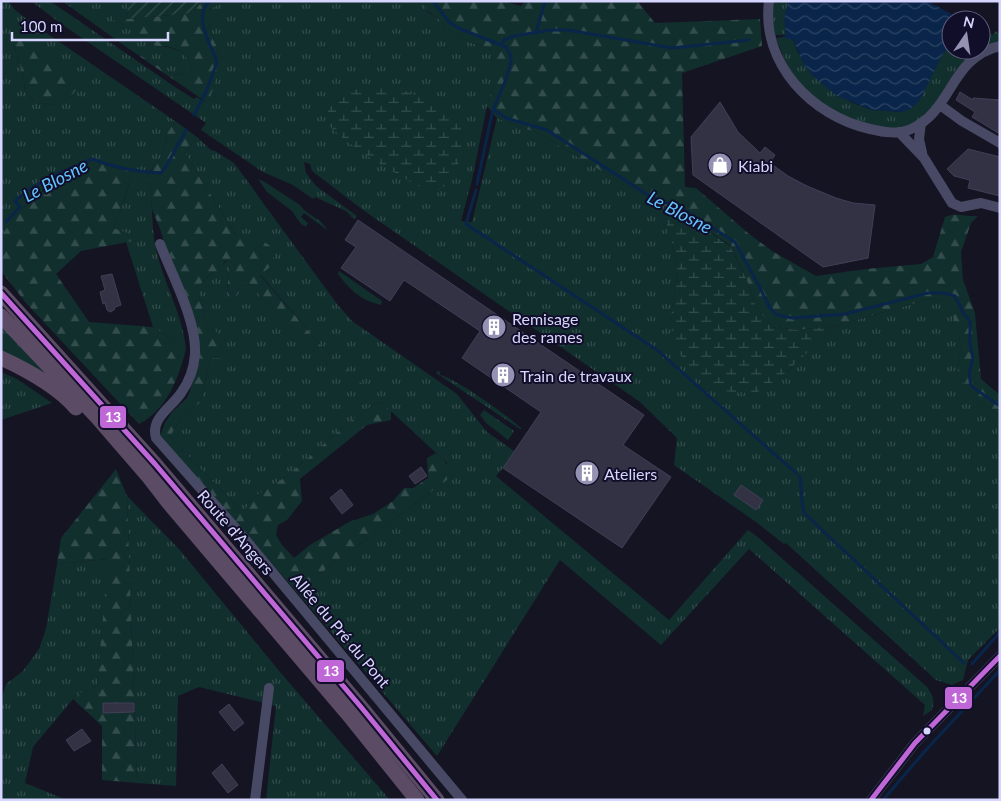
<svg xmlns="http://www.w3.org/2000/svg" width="1001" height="801" font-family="Lato,sans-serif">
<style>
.grass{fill:url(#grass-tufts);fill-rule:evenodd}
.forest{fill:url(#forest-firs)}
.wetland{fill:url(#wetland-marsh)}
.garden{fill:url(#garden-furrows)}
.water{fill:url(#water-waves)}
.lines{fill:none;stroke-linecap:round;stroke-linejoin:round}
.stream{stroke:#092549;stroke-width:3}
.building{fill:#333245;stroke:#413f57}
.minor{stroke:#484964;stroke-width:10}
.highway{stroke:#5c4b64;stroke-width:15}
.bus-1-casing{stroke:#100e29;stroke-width:9}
.bus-1{stroke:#c067d7;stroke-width:5}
.bus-dot{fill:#d7d6ff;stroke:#100e29;stroke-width:2}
.labels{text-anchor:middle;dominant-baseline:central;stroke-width:4;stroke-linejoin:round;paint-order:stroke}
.poi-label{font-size:16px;fill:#d7d6ff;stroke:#100e29;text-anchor:start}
.street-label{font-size:16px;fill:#d7d6ff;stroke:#100e29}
.water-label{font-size:18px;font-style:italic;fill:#64c3ff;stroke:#100e29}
.line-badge{stroke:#100e29;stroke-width:2}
.badge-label{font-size:14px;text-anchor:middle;font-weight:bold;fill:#fff}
</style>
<defs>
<pattern id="grass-tufts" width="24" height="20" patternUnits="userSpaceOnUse" patternTransform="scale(1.25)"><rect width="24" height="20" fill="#112f2d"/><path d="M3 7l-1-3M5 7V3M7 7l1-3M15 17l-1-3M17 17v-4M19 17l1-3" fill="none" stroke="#334c4c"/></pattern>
<pattern id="forest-firs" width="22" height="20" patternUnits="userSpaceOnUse" patternTransform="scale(1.25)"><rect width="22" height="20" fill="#112f2d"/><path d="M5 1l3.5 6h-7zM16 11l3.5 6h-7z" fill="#334c4c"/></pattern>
<pattern id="wetland-marsh" width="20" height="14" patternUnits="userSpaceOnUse" patternTransform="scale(1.25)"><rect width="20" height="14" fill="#112f2d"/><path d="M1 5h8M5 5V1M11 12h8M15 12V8" fill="none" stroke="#334c4c"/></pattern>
<pattern id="garden-furrows" width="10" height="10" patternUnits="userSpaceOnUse" patternTransform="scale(1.25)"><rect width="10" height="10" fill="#112f2d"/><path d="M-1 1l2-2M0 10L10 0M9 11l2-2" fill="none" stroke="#334c4c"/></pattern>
<pattern id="water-waves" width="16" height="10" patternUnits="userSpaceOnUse" patternTransform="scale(1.25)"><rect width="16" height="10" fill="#092549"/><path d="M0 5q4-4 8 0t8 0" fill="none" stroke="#2c4464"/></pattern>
</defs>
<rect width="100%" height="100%" fill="#151423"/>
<path class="grass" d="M 1,1 L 8,1 L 15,10 L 39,28 L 175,121 L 165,137 C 168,156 154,163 145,179 L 150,184 C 153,208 151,230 157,253 C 165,286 183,316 186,349 L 153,327 L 126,242 L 142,239 L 113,228 L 119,215 L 131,179 L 91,162 L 42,191 L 22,209 L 1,236 ZM 13,33 L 73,94 L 57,105 L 35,102 L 25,91 L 23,74 L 14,46 Z
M 31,1 L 50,1 L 175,87 L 194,99 L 196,97 L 206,102 L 222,60 L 208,23 L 208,10 L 224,1 L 424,1 L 428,12 L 440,20 L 452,33 L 472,43 L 488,47 L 494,56 L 497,75 L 487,106 L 472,180 L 461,221 L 472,222 L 497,118 L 540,134 L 633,190 L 671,208 L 667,228 L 671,240 L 678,270 L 670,322 L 783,375 L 838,325 L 933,298 L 950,303 L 961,343 L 957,375 L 980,403 L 1000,416 L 1000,628 L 968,660 L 963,680 L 952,685 L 936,680 L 786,543 L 784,544 L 756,522 L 674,465 L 677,438 L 640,402 L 363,210 L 312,171 L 310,164 L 304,162 L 306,173 L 316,186 L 357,216 L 354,219 L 346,211 L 315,197 L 313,199 L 293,185 L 263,172 L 201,130 L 206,123 L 60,23 Z
M 62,1 L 127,1 L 128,19 L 118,15 L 113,15 L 112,19 L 135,32 L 150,45 L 168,47 L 182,52 L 191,63 L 192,71 L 184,75 L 172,74 L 129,49 Z
M 773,1 L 790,1 C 785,9 784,25 786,35 L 775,35 L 772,18 Z
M 981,29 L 993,35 L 995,31 L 1000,34 L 1000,40 L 981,48 Z
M 784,37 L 793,40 L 798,53 L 850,102 L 871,110 L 901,112 L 947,47 L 951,47 L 951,50 L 977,50 C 959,63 949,82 937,100 C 934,105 931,112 927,116 C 896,143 846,120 818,101 C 809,94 801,84 794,76 C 786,65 781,51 776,38 Z
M 197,137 L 211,150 L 215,151 L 234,163 L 337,304 L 352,321 L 457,394 L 487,432 L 514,451 L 503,468 L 496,476 L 669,620 L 748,530 L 759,538 L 927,687 C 933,695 935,700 932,710 L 923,716 L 925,705 L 749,549 L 661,645 L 560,560 L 437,756 L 296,591 L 447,480 L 447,463 L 381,402 L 373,405 L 347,424 L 287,476 L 251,499 L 245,511 L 240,510 L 170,437 L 181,417 L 201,402 L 209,362 L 226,341 L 206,322 L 197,287 L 228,260 L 230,263 L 227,291 L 234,299 L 239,293 L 238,287 L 252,284 L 259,295 L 328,365 L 357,391 L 369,391 L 324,349 L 260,274 L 185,153 Z
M 258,179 L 263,181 L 300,205 C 307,216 322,218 327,230 L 304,213 L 301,217 L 308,223 L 306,227 L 301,224 L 292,211 L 267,192 Z
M 339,271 L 382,301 L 381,305 C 361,300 351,291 338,274 Z
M 1,326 L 45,372 L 48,378 L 1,352 Z
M 437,371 L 440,372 L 440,375 C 452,376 513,419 522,429 L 520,429 L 436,373 Z
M 1,372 L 17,379 L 52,403 L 1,420 Z
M 484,410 L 514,431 L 508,440 L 486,423 L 480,415 Z
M 127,496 L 179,549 L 280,672 L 390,800 L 266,800 L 276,706 L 199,687 L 178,696 L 176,786 L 137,783 Z
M 109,559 L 97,686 L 82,692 L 73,699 L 33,747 L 25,783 L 67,800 L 1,800 L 1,701 L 6,684 L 23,671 L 39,649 L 46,629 L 57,564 Z"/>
<path class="forest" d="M 202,1 L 224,1 L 208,10 L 208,23 L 222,60 L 209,101 L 206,102 L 129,49 L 172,74 L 183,75 L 192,71 C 191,56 179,48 165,46 C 160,46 153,46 149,44 C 136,34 127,27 112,19 L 112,15 L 118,15 L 128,19 L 193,13 Z
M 424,1 L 503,1 L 521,6 L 525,1 L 637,1 L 655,23 L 760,19 L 762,46 L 682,73 L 685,187 L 696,188 L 748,233 L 772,251 L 816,276 L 866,269 L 921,264 L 933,257 L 945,217 C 957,212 965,217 978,216 L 971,223 L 961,252 L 963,280 L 975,313 L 981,379 L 1000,395 L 1000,416 L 980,403 L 957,375 L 961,343 L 949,303 L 933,298 L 838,325 L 798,330 L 772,327 L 756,307 L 746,278 L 730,245 L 686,216 L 633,190 L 540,134 L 497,118 L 487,106 C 494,84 502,68 488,47 L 472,43 L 452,33 L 440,20 L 428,11 Z
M 12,32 L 83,80 L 73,94 L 57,105 L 35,102 L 25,91 L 23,74 L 14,46 Z
M 175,121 L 197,137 L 185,153 L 235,234 C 248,242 268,235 275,254 L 270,267 L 260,275 L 324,349 L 370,391 L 357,392 L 328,365 L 259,295 L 252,284 L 238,287 L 239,293 L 234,299 L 227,291 L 230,263 L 228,260 L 224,262 L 220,274 L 214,272 L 197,287 L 206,322 L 226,341 L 224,353 L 221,358 L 213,358 L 209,362 L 201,402 L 181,417 L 170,437 L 240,510 L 245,511 L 251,499 L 287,476 L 347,424 L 373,405 L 381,402 L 391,411 L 391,420 L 367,425 L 300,479 L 302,501 L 287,520 L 278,525 L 276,535 L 282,545 L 294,558 L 310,545 L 349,522 L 373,514 L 393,501 L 404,488 L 413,488 L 428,478 L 427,458 L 436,453 C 447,463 450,465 447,480 L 296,591 L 160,436 L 165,423 L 172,412 L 188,397 L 195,375 L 198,349 L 160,229 L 152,209 L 150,184 L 145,179 C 154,163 168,156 165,137 Z
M 109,161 L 125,165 L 131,178 L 119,215 L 113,228 L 143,239 L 81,251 L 56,274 L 89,322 L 153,327 L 186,349 C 179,377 167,410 139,424 L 26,303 L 1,271 L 1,236 L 22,209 L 43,191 L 91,162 Z
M 116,469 L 127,496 L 137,783 L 102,780 L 102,726 L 73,699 L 82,692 L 97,686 L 108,559 L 57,564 L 61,538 Z"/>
<path class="wetland" d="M 368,86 L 393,86 L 437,104 L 461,127 L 464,152 L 449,183 L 433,194 C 395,173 357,153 326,123 L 329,104 L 345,93 Z
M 671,208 L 686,216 L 730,246 L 746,278 L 756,307 L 772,327 L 798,330 L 838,325 L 783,375 L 756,393 L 719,391 L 694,371 L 676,350 L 670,322 L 678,270 L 671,240 L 666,228 Z"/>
<path class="garden" d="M 127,1 L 202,1 L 193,13 L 128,19 Z"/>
<path class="water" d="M 790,1 L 927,1 L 963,20 L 951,20 L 951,43 L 942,55 L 924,92 L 919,101 L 909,110 L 901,112 L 871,110 L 837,96 L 813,76 L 804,65 L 793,40 L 782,37 L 786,35 C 784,23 783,11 790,1 Z"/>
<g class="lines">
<path class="stream" d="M 433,1 L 449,22 L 458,28 L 506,47 C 508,50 511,54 511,58 C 511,72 499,96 493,109 L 506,118 L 547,130 L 651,197 L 683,209 L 735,242 L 758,284 L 770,308 L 777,315 L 793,318 L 845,314 L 928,293 L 944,293 L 955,296 L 964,314 L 970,321 L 970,343 L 973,358 L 969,374 L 971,386 L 1000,406
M 536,33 L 545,1
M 501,45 L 504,40 L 514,36 L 551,30 L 568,30 L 672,48 L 749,40
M 194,115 L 206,92 L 217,62 C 211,45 192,15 210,1
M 477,184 L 493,109
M 476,190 L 466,224 L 657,350 L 796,473
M 6,222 L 20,207 L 15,201 C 36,181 66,170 92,159 C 115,168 136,172 161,173 L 167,165 L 186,130
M 799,476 L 800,477 L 803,509 L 805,514 L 964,663
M 972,664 L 1000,632
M 883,800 L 925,751 L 1000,670"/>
</g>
<path class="building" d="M 960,92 L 973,100 L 973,98 L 1000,100 L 1000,134 L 972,117 L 975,112 L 956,100 Z
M 720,102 L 738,132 L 760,153 L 765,147 L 775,155 L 770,163 L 788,176 L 807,186 L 836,198 L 853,203 L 875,205 L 868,258 L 823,267 L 693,175 L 691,137 Z
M 968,149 L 1000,157 L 1000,196 L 968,188 L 970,180 L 954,176 L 947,169 Z
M 358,220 L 644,415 L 623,445 L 671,477 L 622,548 L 503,468 L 541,412 L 462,358 L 480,331 L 404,280 L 390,301 L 341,268 L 356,247 L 345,240 Z
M 112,274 L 121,305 L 115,307 L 114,310 L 110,312 L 107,310 L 105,303 L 103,304 L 100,292 L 105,290 L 101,276 Z
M 421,467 L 427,476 L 415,484 L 409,476 Z
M 741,485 L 763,500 L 756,510 L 734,495 Z
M 341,489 L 353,505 L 342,514 L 330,498 Z
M 103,703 L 134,703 L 134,712 L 103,713 Z
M 229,704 L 244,723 L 234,731 L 219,712 Z
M 82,729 L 91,741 L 74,751 L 66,740 Z
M 222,764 L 238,785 L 228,793 L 212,773 Z"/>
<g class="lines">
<path class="minor" d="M 769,1 C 761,64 812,116 870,129 C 883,132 898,135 911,129 C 952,112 950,57 1000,46
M 940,105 L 962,121 L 1000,143
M 921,123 L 919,139 L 923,157
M 899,132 L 924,158 L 952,203 L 961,207 L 981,203 L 1000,208
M 160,244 C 172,275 197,321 195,354 C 194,368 189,382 181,393 C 172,407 150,418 156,438 L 239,532 L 462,800
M 255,800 L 269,688
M 871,800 L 915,743 L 1000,656"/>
<path class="highway" d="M 1,293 L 155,464 L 361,707 L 437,800
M 1,316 L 97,417 L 148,476 L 168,502 L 352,719 L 417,800
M 1,358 C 27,370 57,386 76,408"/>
<defs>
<path id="bus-1" d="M 1,293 L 155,464 L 361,707 L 437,800
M 871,800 L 915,743 L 1000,656"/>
</defs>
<use href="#bus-1" class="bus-1-casing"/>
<use href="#bus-1" class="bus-1"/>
</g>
<defs>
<symbol id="shop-disc" viewBox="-11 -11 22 22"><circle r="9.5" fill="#9392b2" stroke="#100e29"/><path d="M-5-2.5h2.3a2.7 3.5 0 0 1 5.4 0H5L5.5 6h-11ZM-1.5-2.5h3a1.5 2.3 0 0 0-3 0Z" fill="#fff"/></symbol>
<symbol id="building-disc" viewBox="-11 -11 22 22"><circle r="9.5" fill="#9392b2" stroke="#100e29"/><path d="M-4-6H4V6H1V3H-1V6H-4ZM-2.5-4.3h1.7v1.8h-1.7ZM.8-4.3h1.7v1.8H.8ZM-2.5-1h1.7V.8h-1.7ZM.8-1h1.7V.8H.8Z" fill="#fff"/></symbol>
</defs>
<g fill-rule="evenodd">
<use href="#shop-disc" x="706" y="151" width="28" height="28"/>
<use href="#building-disc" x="480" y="313" width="28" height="28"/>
<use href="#building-disc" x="489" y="361" width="28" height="28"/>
<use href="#building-disc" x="573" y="459" width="28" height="28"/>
</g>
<circle class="bus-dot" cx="927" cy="731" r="4.5"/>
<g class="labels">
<g class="poi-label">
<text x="738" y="165">Kiabi</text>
<text x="512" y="318">Remisage<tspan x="512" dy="18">des rames</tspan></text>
<text x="520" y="375">Train de travaux</text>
<text x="604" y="473">Ateliers</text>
</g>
<g class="street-label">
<text transform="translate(236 532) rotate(49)">Route d'Angers</text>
<text transform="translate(341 630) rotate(50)">Allée du Pré du Pont</text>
</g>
<g class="water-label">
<text transform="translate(55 180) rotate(-28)">Le Blosne</text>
<text transform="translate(680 212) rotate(28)">Le Blosne</text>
</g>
</g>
<g class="line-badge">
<rect x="99" y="405" width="28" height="24" rx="5" fill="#c067d7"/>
<rect x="316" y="659" width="29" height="24" rx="5" fill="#c067d7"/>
<rect x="944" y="686" width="29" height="24" rx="5" fill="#c067d7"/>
</g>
<g class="badge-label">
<text x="113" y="422">13</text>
<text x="331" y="676">13</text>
<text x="959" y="703">13</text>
</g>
<rect width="1001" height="801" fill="none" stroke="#d7d6ff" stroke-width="5"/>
<g transform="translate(966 35) rotate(13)"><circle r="24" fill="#100e29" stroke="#605e7f"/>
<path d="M0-4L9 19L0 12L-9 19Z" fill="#9392b2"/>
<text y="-8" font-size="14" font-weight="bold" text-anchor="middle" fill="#d7d6ff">N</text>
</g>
<path d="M12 32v8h156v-8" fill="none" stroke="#d7d6ff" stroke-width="2.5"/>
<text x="20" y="32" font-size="15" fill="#d7d6ff" stroke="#100e29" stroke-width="4" paint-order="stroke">100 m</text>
</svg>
